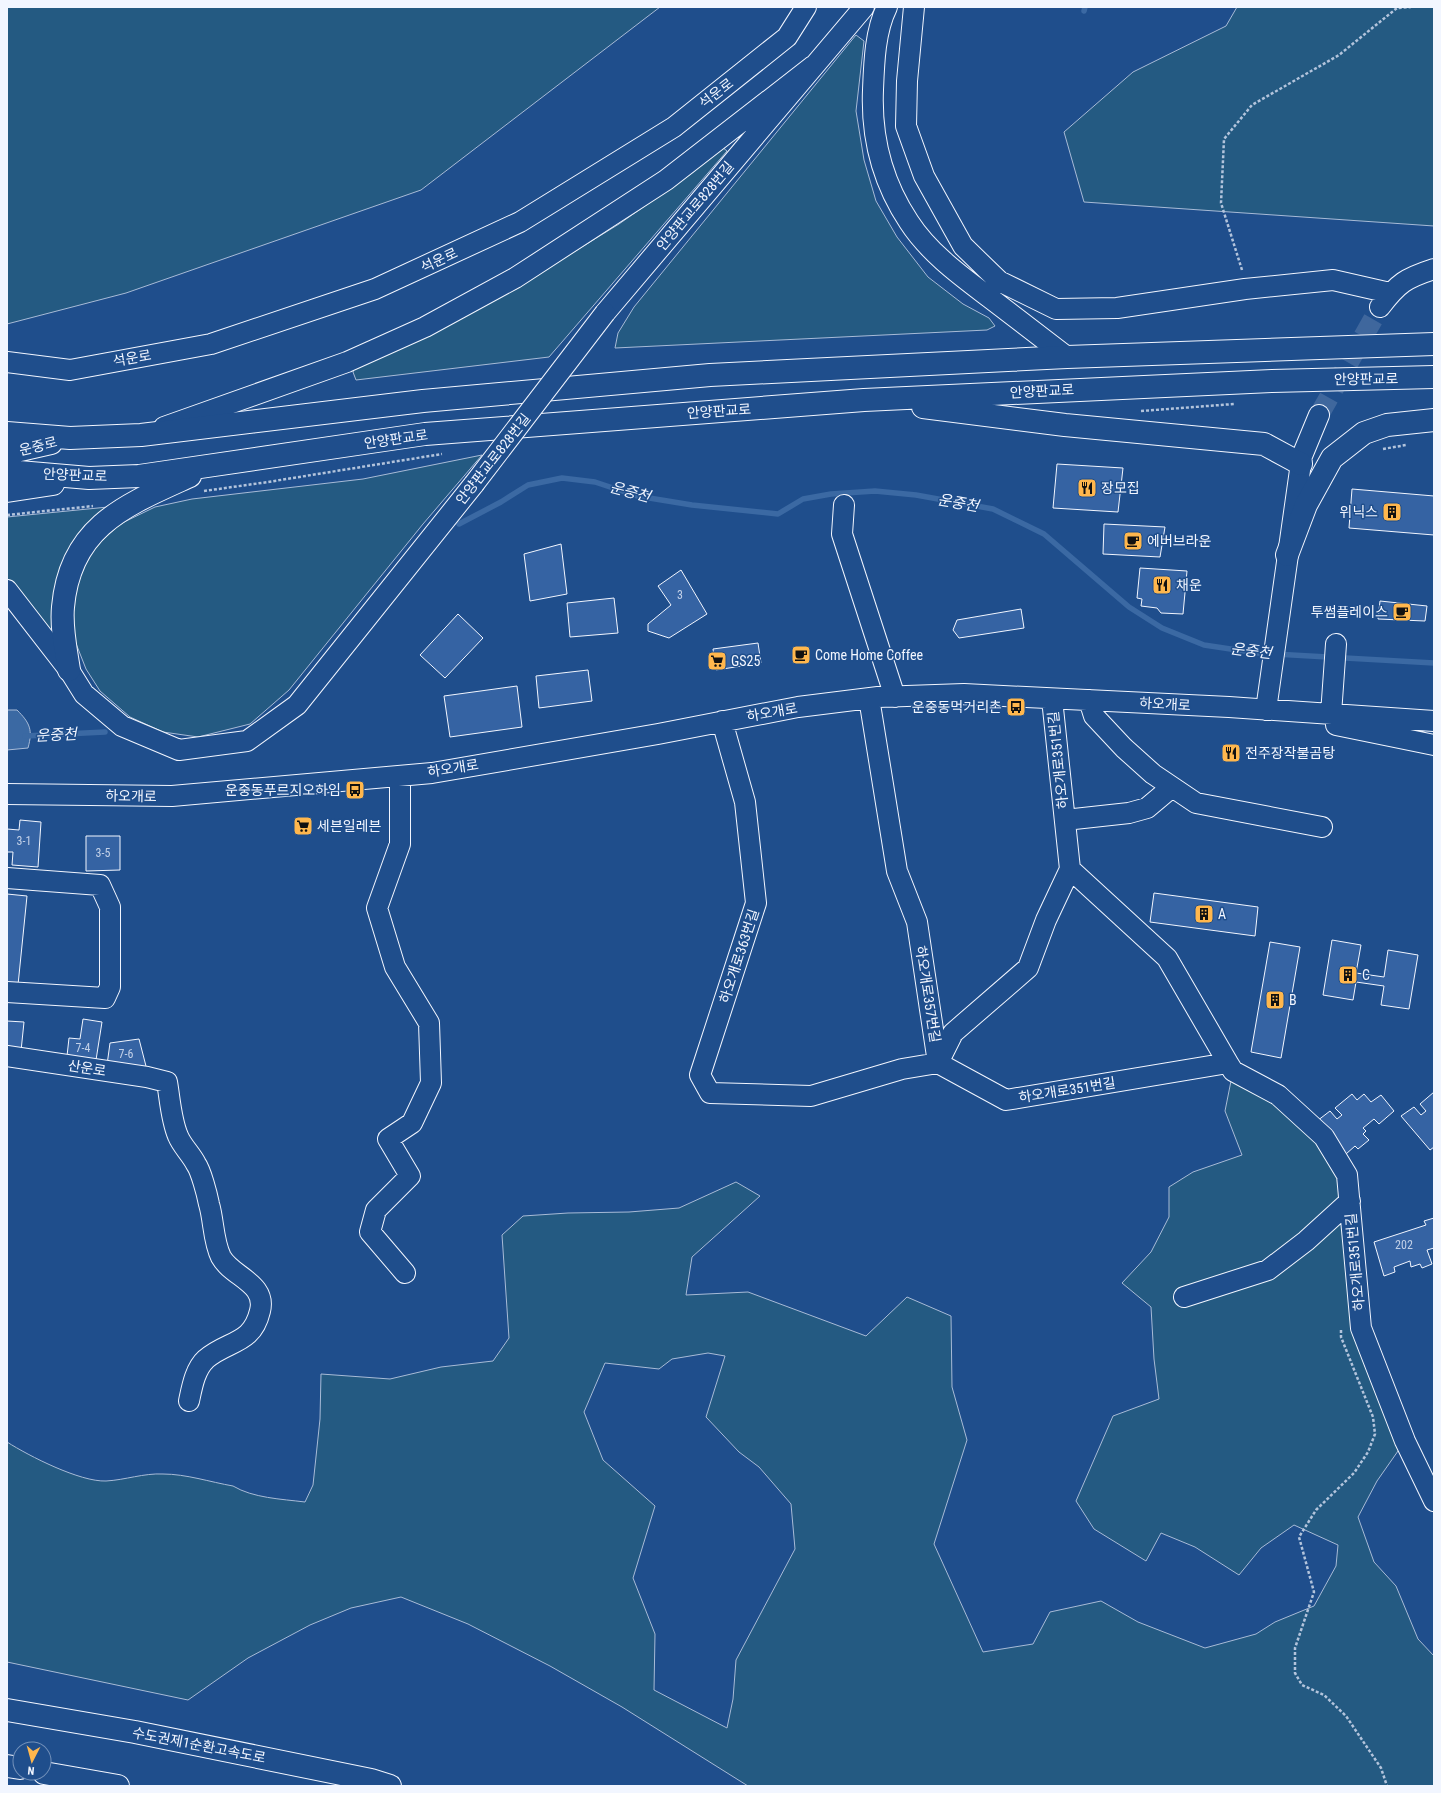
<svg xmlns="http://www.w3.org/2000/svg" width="1441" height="1793" font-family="'Roboto Condensed','Noto Sans KR',sans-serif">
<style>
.green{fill:#245a82;stroke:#a8bbd7;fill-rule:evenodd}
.water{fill:#3b69a3;stroke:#a8bbd7}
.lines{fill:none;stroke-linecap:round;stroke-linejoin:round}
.stream{stroke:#3b69a3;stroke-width:5.5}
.building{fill:#3563a3;stroke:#f2f6ff}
.minor-tunnel{stroke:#3f679d;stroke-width:20;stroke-dasharray:20 10;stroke-linecap:butt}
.minor-casing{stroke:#f2f6ff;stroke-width:22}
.major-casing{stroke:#f2f6ff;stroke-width:24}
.highway-casing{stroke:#f2f6ff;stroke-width:24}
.path{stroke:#b3c4dc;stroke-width:2.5;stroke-dasharray:3 2;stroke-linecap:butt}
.minor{stroke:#1f4e8c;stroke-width:20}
.major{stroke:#1f4e8c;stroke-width:22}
.highway{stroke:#1f4e8c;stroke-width:22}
.minor-bridge-casing{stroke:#f2f6ff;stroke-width:22;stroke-linecap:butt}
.minor-bridge{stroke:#1f4e8c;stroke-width:20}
.labels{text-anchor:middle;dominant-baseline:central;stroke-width:3;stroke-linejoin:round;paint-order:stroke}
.number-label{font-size:12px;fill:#c3d1e8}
.street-label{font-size:14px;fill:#f2f6ff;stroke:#1f4e8c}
.poi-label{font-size:14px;fill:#f2f6ff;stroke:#1f4e8c;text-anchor:start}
.water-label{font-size:15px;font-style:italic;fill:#f2f6ff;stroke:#1f4e8c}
</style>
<rect width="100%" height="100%" fill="#1f4e8c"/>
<path class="green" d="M 7,7 L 660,7 L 421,190 L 126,293 L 7,324 Z
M 1237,7 L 1434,7 L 1434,226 L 1084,202 L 1064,132 L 1133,72 L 1226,26 Z
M 856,35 L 864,41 L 856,111 L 864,160 L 876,201 L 897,237 L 928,277 L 963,304 L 989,318 L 995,326 L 987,330 L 615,348 L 618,333 L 634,307 Z
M 722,147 L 727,151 L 549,357 L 356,380 L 353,372 L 356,363 L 517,287 L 619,224 L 692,173 Z
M 482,455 L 423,524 L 289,690 L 250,724 L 198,737 L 163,732 L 130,717 L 100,691 L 86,669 L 75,641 L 71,612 L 78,579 L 94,548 L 120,524 L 155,507 L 192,499 L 363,479 Z
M 108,507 L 54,642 L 7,579 L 7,517 Z
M 1233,1071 L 1278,1095 L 1347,1175 L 1361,1328 L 1405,1441 L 1377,1481 L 1358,1517 L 1374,1562 L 1396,1586 L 1418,1639 L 1434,1656 L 1434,1786 L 748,1786 L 622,1707 L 550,1666 L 468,1624 L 401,1597 L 351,1608 L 310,1625 L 248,1658 L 188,1700 L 7,1662 L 7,1442 C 29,1456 80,1482 106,1481 C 125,1480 144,1473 163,1474 C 186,1474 210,1482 233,1486 C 253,1498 281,1499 305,1502 L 313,1485 L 320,1419 L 321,1374 L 390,1379 L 441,1367 L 493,1361 L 509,1338 L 502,1235 L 523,1216 L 568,1213 L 629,1212 L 679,1208 L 736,1182 L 760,1196 L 692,1257 L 686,1295 L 748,1292 L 866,1336 L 907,1297 L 951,1316 L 952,1387 L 967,1440 L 934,1544 L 983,1652 L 1033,1644 L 1050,1612 L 1101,1601 L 1138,1622 L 1205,1648 L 1256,1634 L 1275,1622 L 1314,1606 L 1336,1566 L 1338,1545 L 1294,1525 L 1261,1548 L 1239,1575 L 1195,1547 L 1161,1533 L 1146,1561 L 1094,1529 L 1076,1501 L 1113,1416 L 1159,1399 L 1154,1359 L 1151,1307 L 1122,1283 L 1151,1252 L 1169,1217 L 1169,1187 L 1193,1172 L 1242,1155 L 1225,1111 ZM 708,1353 L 725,1356 L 706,1417 L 739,1452 L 759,1467 L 791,1504 L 795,1549 L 736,1660 L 733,1699 L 727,1728 L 654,1690 L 655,1634 L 633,1578 L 655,1506 L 603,1460 L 584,1412 L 605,1363 L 659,1369 L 672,1359 Z"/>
<path class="water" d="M 7,710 L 17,710 C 30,723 33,730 28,748 L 7,750 Z"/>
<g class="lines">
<path class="stream" d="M 1084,11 L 1085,7
M 459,524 L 501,502 L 528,485 L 562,478 L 595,482 L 637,496 L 692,505 L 778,514 L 803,499 L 831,494 L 875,491 L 916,495 L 993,509 L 1044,534 L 1129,607 L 1162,628 L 1204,645 L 1257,653 L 1434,663
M 25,736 L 105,732"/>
</g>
<path class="building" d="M 1057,464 L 1123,468 L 1118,512 L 1053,508 Z
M 1352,489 L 1434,496 L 1434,535 L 1349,528 Z
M 1104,524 L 1165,527 L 1160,557 L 1103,554 Z
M 561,544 L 567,594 L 530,601 L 524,554 Z
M 1140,568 L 1187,571 L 1183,614 L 1161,613 L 1157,608 L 1141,606 L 1142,599 L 1137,598 Z
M 681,570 L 707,614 L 669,638 L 648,631 L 648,624 L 671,605 L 658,586 Z
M 614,598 L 618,633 L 570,637 L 567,603 Z
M 1380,601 L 1427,606 L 1425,621 L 1378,619 Z
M 1021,609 L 1024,628 L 959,638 L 953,630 L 957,620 Z
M 458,614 L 483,638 L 445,678 L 420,655 Z
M 758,643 L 761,663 L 716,670 L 713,649 Z
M 588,670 L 592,701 L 539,708 L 536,676 Z
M 517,686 L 522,727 L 450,737 L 444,696 Z
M 20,820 L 41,822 L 38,867 L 12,865 L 13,852 L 7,852 L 7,829 L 19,830 Z
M 86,836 L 120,836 L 120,870 L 86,871 Z
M 1154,893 L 1258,907 L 1255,936 L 1150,922 Z
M 7,894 L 27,896 L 18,985 L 7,984 Z
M 1332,940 L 1361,945 L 1356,973 L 1384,977 L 1388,950 L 1418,955 L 1409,1009 L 1381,1005 L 1384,986 L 1356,982 L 1353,1000 L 1323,995 Z
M 1270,942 L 1300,947 L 1281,1058 L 1251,1052 Z
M 83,1019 L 102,1022 L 96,1060 L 67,1056 L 69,1038 L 80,1039 Z
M 7,1021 L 24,1022 L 21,1051 L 7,1049 Z
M 139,1039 L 147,1070 L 107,1065 L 110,1043 Z
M 1434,1092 L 1434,1147 L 1430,1150 L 1401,1116 L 1414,1107 L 1421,1115 L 1426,1111 L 1420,1104 Z
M 1352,1094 L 1357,1100 L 1364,1094 L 1371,1102 L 1381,1095 L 1394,1111 L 1379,1124 L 1374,1119 L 1363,1128 L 1366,1131 L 1363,1134 L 1369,1140 L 1358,1149 L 1355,1146 L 1346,1154 L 1317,1121 L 1330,1111 L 1337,1119 L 1342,1115 L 1335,1108 Z
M 1434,1218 L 1434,1248 L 1427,1250 L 1432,1264 L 1422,1268 L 1420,1264 L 1411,1267 L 1410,1261 L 1394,1267 L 1395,1272 L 1384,1276 L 1374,1242 L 1426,1225 L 1424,1221 Z"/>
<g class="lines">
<path class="minor-tunnel" d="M 1319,415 L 1380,307"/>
<defs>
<path id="minor" d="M 887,7 C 875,31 874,63 873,90 C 871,137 883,183 909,222 C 929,253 961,276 990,298 C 1016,318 1042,338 1067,357
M 914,7 L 907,81 L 906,126 L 924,176 L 963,246 L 999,281 L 1056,309 L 1117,308 L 1245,289 L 1333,280 L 1390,293
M 1380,307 C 1398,283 1406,278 1434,269
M 605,313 L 864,7
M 7,362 L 70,370 L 211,344 L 375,289 L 520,222 L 674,127 L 787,37 L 806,7
M 164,427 L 347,362 L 425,327 L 515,278 L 666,180 L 813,66
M 844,505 L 842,534 L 895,697
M 7,590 L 69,670 L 84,694 L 122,726 L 179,750 L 247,741 L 297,705 L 474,484
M 869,698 L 897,871 L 917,922 L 938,1063
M 1089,700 L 1094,716 L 1124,748 L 1153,774 L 1196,803 L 1322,827
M 1266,710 L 1302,456 L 1319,415
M 1331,714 L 1336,644
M 722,721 L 745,802 L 756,903 L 700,1075 L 710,1093 L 811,1096 L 902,1069 L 938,1063
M 1336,725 L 1434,745
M 400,776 L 400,844 L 377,908 L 395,967 L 429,1023 L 431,1083 L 412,1123 L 388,1139 L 410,1176 L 376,1210 L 370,1232 L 405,1273
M 7,794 L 172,796 L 432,773 L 658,734 L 798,707 L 878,697 L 964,694 L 1229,707 L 1434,721
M 1065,820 L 1129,813 L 1147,808 L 1172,787
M 7,878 L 100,885 L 110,907 L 110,987 L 105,998 L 7,992
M 7,1056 L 147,1077 L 167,1082 C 170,1099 171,1120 178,1136 C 182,1146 191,1154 196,1164 C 201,1171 207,1194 209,1204 C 214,1221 213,1241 221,1257 C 232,1277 267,1283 260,1311 C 252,1345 228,1340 206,1359 C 195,1369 192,1387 189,1401
M 938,1063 L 1006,1100 L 1228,1063 L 1167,958 L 1070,869 L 1052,699
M 938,1063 L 953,1033 L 1028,968 L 1046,920 L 1070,869
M 1228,1063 L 1233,1071 L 1278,1095 L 1324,1137 L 1347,1175 L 1361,1328 L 1405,1441 L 1434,1501
M 1184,1297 L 1268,1270 L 1306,1241 L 1350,1201"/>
<path id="major" d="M 923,407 L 1065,425 L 1264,444 L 1301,464
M 7,433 L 70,438 L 141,435 L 423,401 L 710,375 L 1067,357 L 1434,344
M 7,453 L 51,443
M 7,471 L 89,478 L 139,476 L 425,434 L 864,400 L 1272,381 L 1434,377
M 7,491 L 53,484
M 1287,555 L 1306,505 L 1332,458 L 1364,433 L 1387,425 L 1434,420
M 69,670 C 66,650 61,628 63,607 C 70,526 126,505 190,476"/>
<path id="highway" d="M 7,1710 L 135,1732 L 371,1780 L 390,1786
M 7,1766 L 20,1768
M 44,1773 L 118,1786"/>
</defs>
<use href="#minor" class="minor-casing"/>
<use href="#major" class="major-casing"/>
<use href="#highway" class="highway-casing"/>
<path class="path" d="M 1242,270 L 1221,203 L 1224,139 L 1252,105 L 1339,55 L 1397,8 L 1411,7
M 1141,411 L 1234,404
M 1383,449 L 1406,445
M 204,491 L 268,482 L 442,454
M 7,515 L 93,506
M 1341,1330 L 1341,1337 L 1373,1417 L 1375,1434 L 1368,1452 L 1354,1473 L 1316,1510 L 1299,1537 L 1314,1592 L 1295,1648 L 1295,1673 L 1302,1685 L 1324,1695 L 1346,1716 L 1381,1768 L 1387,1786"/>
<use href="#minor" class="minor"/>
<use href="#major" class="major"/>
<use href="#highway" class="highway"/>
<defs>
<path id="minor-bridge" d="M 474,484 L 605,313"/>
</defs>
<use href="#minor-bridge" class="minor-bridge-casing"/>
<use href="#minor-bridge" class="minor-bridge"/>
</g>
<defs>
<symbol id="restaurant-square" viewBox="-11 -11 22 22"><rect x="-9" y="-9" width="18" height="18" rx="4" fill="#ffb74d" stroke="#1f4e8c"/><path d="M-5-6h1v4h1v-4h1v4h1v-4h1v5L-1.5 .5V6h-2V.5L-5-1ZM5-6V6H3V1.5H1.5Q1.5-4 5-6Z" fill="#111"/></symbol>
<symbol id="building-square" viewBox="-11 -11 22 22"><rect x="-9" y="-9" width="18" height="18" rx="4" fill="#ffb74d" stroke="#1f4e8c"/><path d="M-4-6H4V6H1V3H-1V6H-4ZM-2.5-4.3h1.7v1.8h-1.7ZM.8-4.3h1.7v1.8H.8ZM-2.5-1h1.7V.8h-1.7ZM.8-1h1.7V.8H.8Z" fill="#111"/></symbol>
<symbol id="cafe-square" viewBox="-11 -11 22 22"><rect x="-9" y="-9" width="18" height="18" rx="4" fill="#ffb74d" stroke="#1f4e8c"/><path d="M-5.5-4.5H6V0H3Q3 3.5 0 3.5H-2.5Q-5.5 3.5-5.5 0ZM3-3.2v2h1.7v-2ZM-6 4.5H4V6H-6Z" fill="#111"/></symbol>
<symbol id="supermarket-square" viewBox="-11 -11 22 22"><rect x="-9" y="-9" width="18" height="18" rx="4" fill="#ffb74d" stroke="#1f4e8c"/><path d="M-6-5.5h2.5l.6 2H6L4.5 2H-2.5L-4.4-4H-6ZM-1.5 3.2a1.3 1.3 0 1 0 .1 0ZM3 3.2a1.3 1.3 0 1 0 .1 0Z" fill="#111"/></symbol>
<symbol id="bus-square" viewBox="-11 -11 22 22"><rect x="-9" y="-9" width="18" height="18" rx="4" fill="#ffb74d" stroke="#1f4e8c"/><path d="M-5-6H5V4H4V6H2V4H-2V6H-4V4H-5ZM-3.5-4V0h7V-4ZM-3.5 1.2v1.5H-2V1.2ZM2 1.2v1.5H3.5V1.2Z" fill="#111"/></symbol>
</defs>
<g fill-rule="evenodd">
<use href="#restaurant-square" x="1076" y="477" width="22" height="22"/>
<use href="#building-square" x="1381" y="501" width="22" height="22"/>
<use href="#cafe-square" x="1122" y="530" width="22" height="22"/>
<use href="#restaurant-square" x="1151" y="574" width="22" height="22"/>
<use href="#cafe-square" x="1391" y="601" width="22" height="22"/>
<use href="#cafe-square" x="790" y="644" width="22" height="22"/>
<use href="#supermarket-square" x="706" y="650" width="22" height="22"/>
<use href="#bus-square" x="1005" y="696" width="22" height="22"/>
<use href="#restaurant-square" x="1220" y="742" width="22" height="22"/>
<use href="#bus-square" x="344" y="779" width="22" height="22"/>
<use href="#supermarket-square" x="292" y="815" width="22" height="22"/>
<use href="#building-square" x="1193" y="903" width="22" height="22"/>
<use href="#building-square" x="1337" y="964" width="22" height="22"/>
<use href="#building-square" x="1264" y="989" width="22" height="22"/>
</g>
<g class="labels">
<g class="number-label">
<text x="680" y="595">3</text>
<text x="24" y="841">3-1</text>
<text x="103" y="853">3-5</text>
<text x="83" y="1048">7-4</text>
<text x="126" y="1054">7-6</text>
<text x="1404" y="1245">202</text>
</g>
<g class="street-label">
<text transform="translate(716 93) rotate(-38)">석운로</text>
<text transform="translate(695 206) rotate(-50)">안양판교로828번길</text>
<text transform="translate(439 260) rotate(-25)">석운로</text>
<text transform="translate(132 358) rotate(-10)">석운로</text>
<text transform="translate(1366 379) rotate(-1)">안양판교로</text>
<text transform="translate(1042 391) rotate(-3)">안양판교로</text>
<text transform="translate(719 411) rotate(-4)">안양판교로</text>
<text transform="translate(396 439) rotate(-8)">안양판교로</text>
<text transform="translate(38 446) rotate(-14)">운중로</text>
<text transform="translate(493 459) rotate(-52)">안양판교로828번길</text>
<text transform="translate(75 475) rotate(2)">안양판교로</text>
<text transform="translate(1165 704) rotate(3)">하오개로</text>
<text transform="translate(772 712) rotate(-10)">하오개로</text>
<text transform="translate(1058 760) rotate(-96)">하오개로351번길</text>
<text transform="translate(453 768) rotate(-9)">하오개로</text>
<text transform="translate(131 796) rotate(1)">하오개로</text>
<text transform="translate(739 956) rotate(-72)">하오개로363번길</text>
<text transform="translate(928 994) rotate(81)">하오개로357번길</text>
<text transform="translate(87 1068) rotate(9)">산운로</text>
<text transform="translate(1067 1090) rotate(-9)">하오개로351번길</text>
<text transform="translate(1355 1262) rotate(-95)">하오개로351번길</text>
<text transform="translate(199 1745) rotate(11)">수도권제1순환고속도로</text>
</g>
<g class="poi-label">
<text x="1101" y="488">장모집</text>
<text x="1378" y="512" text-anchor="end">위닉스</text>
<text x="1147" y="541">에버브라운</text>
<text x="1176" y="585">채운</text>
<text x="1388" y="612" text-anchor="end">투썸플레이스</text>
<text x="815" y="655">Come Home Coffee</text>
<text x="731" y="661">GS25</text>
<text x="1002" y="707" text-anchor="end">운중동먹거리촌</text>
<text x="1245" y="753">전주장작불곰탕</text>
<text x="341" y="790" text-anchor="end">운중동푸르지오하임</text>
<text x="317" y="826">세븐일레븐</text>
<text x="1218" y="914">A</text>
<text x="1362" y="975">C</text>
<text x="1289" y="1000">B</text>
</g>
<g class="water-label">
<text transform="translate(630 492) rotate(15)">운중천</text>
<text transform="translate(958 503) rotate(10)">운중천</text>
<text transform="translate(1251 651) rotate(7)">운중천</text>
<text transform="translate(56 735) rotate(-3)">운중천</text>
</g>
</g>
<rect width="1441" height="1793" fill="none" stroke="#f2f6ff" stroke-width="16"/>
<g transform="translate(32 1761) rotate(186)"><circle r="19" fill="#1f4e8c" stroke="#7391ba"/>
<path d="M0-3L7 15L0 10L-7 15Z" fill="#ffb74d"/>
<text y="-6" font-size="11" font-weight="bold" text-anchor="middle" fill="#f2f6ff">N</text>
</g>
</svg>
